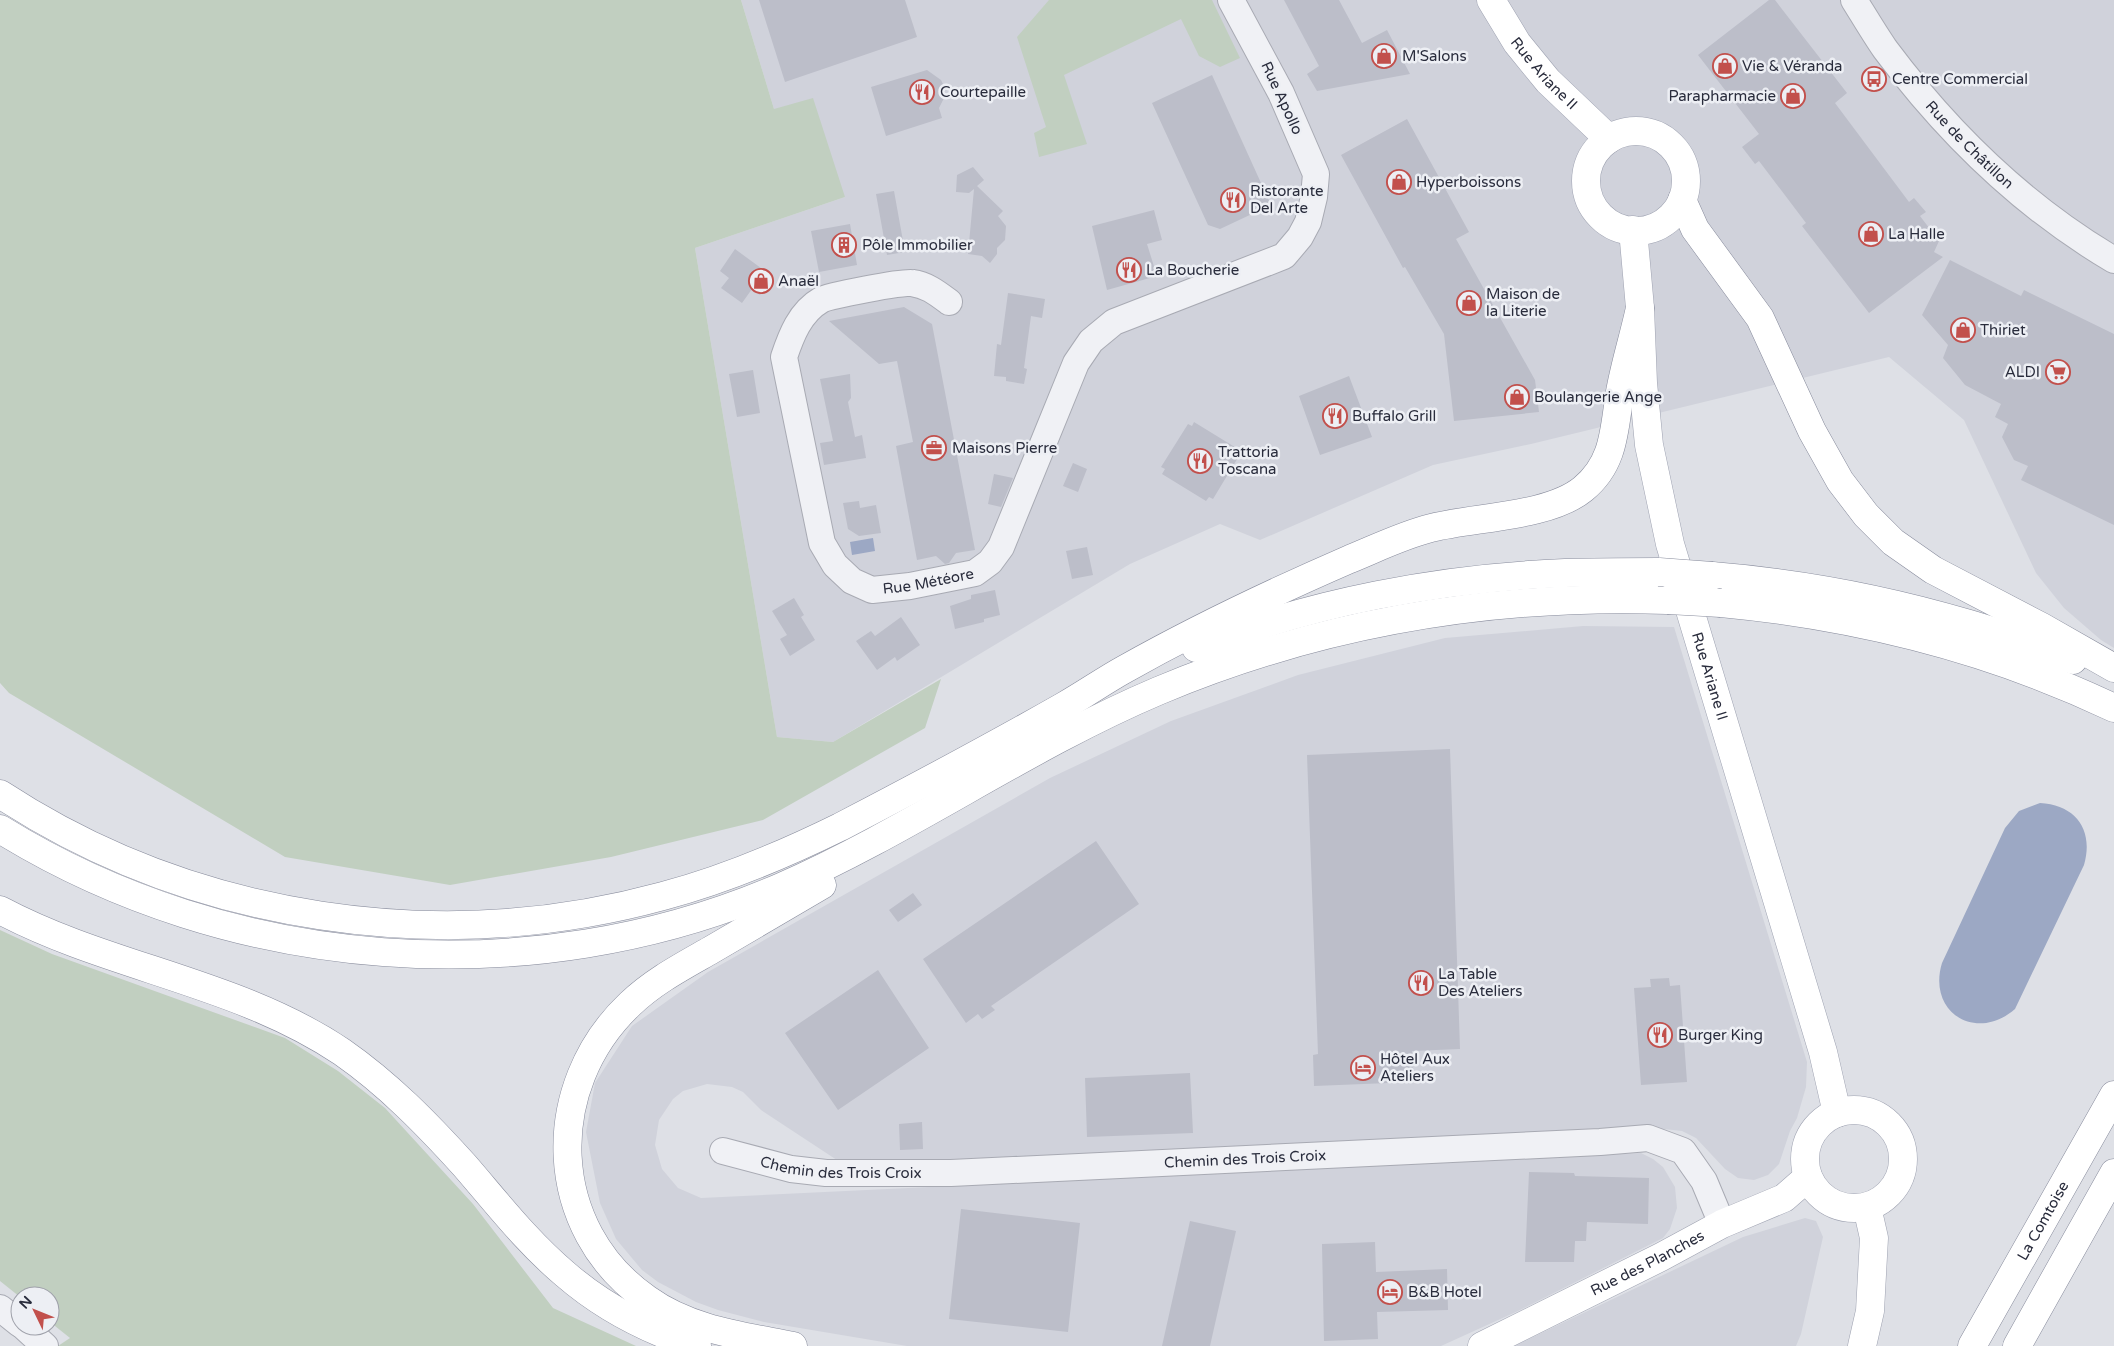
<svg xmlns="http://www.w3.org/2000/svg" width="2114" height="1346" font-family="'Varela Round',sans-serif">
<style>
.built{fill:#d0d2db}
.green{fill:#c1cfc0}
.water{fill:#9ca8c4}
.building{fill:#bcbec9}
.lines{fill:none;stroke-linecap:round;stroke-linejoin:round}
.minor-casing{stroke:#a8aab3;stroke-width:28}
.major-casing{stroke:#9ea2b1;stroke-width:29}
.highway-casing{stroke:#878b9c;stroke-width:29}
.minor{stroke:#f0f1f5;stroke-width:26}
.major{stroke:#fff;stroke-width:28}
.highway{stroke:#fff;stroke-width:28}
.highway-bridge-casing{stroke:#878b9c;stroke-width:29;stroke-linecap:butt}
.highway-bridge{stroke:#fff;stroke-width:28}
.labels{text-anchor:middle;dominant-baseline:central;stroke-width:5;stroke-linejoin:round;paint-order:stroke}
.poi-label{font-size:15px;fill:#292c3c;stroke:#edeff4;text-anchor:start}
.street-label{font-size:15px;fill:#292c3c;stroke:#edeff4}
</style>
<rect width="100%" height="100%" fill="#dee0e6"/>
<path class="built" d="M 741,0 L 2114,0 L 2114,648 L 2101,640 L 2064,608 L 2036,573 L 1964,420 L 1889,357 L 1531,444 L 1433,465 L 1260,540 L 1220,524 L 1130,564 L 833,742 L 777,737 L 695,248 L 845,197 L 774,109 Z
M 1583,626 L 1674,627 L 1807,1062 L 1806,1087 L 1797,1118 L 1790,1131 L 1779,1164 L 1768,1175 L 1754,1180 L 1738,1178 L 1725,1169 L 1696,1138 L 1682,1131 L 1664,1129 L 1587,1135 L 846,1166 L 761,1110 L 743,1092 L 732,1087 L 707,1084 L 683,1091 L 673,1099 L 659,1120 L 655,1145 L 662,1169 L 678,1188 L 701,1198 L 1641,1153 L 1653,1159 L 1663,1167 L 1675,1187 L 1677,1208 L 1670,1229 L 1663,1238 L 1518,1311 L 1441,1346 L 907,1346 L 764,1322 L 718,1310 L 696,1302 L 658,1282 L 642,1270 L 616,1239 L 600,1203 L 586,1132 L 595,1083 L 632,1026 L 708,972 L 1050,778 L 1171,721 L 1298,675 L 1445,638 Z
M 1805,1218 L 1816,1221 L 1823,1237 L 1801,1334 L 1796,1346 L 1514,1346 L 1743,1237 Z"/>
<path class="green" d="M 0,0 L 741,0 L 774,109 L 813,98 L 845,197 L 695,248 L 777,737 L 833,742 L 941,679 L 925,728 L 763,820 L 611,857 L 450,885 L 285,857 L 9,693 L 0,683 Z
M 1049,0 L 1212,0 L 1240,58 L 1220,67 L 1199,56 L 1181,19 L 1064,75 L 1087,144 L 1039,157 L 1034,133 L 1046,127 L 1017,37 Z
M 0,930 L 52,954 L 285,1038 L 338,1071 L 385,1108 L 473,1204 L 553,1308 L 636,1346 L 58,1346 L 70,1338 L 50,1322 L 50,1296 L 20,1297 L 0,1281 Z"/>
<path class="water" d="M 873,538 L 875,551 L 852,555 L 850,542 Z
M 2040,803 C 2076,805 2094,830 2084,865 L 2015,1009 C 1976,1043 1927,1012 1942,963 L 2005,828 L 2019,811 Z"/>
<path class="building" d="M 759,0 L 905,0 L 917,37 L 785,82 Z
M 1284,0 L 1339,0 L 1362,43 L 1387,30 L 1410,74 L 1317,91 L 1307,74 L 1319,66 Z
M 1769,0 L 1775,0 L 1847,93 L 1835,103 L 1909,202 L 1914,198 L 1926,212 L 1920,216 L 1939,241 L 1934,252 L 1943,257 L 1869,313 L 1802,226 L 1806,223 L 1759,161 L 1755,164 L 1742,147 L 1759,134 L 1698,55 Z
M 927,70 L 941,80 L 945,88 L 945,96 L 939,108 L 942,118 L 886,136 L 871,87 Z
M 1212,75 L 1271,205 L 1220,229 L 1208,225 L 1152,103 Z
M 1407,119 L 1469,232 L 1456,239 L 1535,380 L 1539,412 L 1454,421 L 1444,334 L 1405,267 L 1403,268 L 1341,155 Z
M 973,167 L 984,180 L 977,186 L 1003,211 L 998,216 L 1006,226 L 1005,240 L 997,248 L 997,254 L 990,263 L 982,256 L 968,254 L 974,189 L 969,193 L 956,192 L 957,175 Z
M 894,191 L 905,252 L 887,255 L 876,194 Z
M 1154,210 L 1162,240 L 1147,244 L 1157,276 L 1107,290 L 1092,226 Z
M 850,224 L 857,265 L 819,272 L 811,231 Z
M 735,249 L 773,277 L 760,295 L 752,289 L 742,303 L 721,288 L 729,278 L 720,271 Z
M 1950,260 L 2021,296 L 2024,290 L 2114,334 L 2114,525 L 2021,480 L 2028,466 L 2014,460 L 2002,437 L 2008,424 L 1995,417 L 2001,404 L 1965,385 L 1943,358 L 1948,345 L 1922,315 Z
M 1008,293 L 1045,299 L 1042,318 L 1031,316 L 1024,368 L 1027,369 L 1024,384 L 1006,381 L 1006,377 L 994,376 L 997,344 L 1001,345 Z
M 904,307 L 932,324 L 975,550 L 956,553 L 949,563 L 945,564 L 936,556 L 917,560 L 896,446 L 913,442 L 897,361 L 879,364 L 829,321 Z
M 753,370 L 760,413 L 737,417 L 729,374 Z
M 850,374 L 851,398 L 848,402 L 855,437 L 862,435 L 866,458 L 824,465 L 820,443 L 833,441 L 820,379 Z
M 1349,376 L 1372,437 L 1320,455 L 1299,396 Z
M 1194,422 L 1238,449 L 1236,453 L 1239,456 L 1213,499 L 1209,497 L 1206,501 L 1162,474 L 1165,469 L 1161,467 L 1188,424 L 1192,426 Z
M 1073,463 L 1087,469 L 1078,492 L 1063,486 Z
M 994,474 L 1013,478 L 1001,507 L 988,504 Z
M 859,501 L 860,508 L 876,505 L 881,533 L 859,536 L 848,529 L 843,503 Z
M 1087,547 L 1093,575 L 1072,579 L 1066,551 Z
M 995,590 L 1000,615 L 984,619 L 984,622 L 955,629 L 950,606 L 971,599 L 971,595 Z
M 794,598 L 804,615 L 801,617 L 815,640 L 790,656 L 780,639 L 787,635 L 772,611 Z
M 901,617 L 920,645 L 897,661 L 895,657 L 877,670 L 856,641 L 871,631 L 875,636 Z
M 1450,749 L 1460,1049 L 1412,1051 L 1413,1082 L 1314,1086 L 1313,1055 L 1318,1054 L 1307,755 Z
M 1096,841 L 1139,904 L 991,1006 L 995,1010 L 982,1019 L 978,1014 L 966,1023 L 923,959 Z
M 913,893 L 922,905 L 898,922 L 889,910 Z
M 878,970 L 929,1048 L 838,1110 L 785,1033 Z
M 1669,978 L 1670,986 L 1680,985 L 1687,1082 L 1641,1085 L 1634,988 L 1651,987 L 1650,979 Z
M 1190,1073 L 1193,1133 L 1087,1137 L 1085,1078 Z
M 922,1122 L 923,1149 L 900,1150 L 899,1124 Z
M 1529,1172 L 1574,1173 L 1575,1176 L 1649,1178 L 1648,1224 L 1587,1222 L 1586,1241 L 1575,1241 L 1574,1262 L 1525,1262 Z
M 961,1209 L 1080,1223 L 1068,1332 L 949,1319 Z
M 1190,1221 L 1236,1231 L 1210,1346 L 1162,1346 Z
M 1375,1242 L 1376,1272 L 1447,1269 L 1448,1310 L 1377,1312 L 1378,1339 L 1324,1341 L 1322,1244 Z"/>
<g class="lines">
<defs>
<g id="minor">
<path id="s1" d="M 1854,0 C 1864,16 1874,33 1885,49 C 1947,132 2024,207 2114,260"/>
<path id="s2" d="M 949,302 C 937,293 927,285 912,283 C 905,281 828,296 821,300 C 800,312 791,336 784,357 L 822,543 L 835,565 L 852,581 L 872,590 L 910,586 L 975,573 L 990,562 L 1001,547 L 1076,363 L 1091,341 L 1114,322 L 1284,256 L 1300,237 L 1308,222 L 1314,197 L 1316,174 L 1281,93 L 1231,0"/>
<path id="s3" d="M 723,1151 L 791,1169 L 826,1173 L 951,1173 L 1600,1142 L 1648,1138 L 1683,1151 L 1704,1181 L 1722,1224"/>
<path d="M 0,1308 L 20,1324"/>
<path d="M 23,1326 L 45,1346"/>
</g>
<g id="major">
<path id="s4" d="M 1491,0 L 1517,43 L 1548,81 L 1609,139"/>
<circle cx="1636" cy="181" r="50"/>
<path id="s5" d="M 1633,230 L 1640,308 L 1643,383 L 1649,445 L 1670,544 L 1823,1052 L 1837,1113"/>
<circle cx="1854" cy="1159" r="49"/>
<path id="s6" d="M 1482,1346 L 1661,1257 L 1722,1224 L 1784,1198 L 1808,1177"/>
<path d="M 1862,1346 L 1870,1311 L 1874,1238 L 1867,1207"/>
</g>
<g id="highway">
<path d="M 1682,200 L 1695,229 L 1760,318 L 1812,431 L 1840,481 L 1866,515 L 1893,542 L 1933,570 L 2042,627 L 2114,668"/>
<path d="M 1712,576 C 1799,583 1885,599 1969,624 C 2004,634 2038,647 2073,660"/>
<path d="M 1721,603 C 1857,616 1990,649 2114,708"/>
<path d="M 1196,648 C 1312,602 1440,578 1565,573 C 1596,572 1628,572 1659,572"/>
<path d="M 0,794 C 194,921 440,957 663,896 C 724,880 783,855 840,827 C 915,788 990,748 1064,706 C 1085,694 1105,680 1125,669 C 1198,628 1274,592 1350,559 C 1377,548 1403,535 1431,528 C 1474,517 1549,517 1583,489 C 1615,463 1614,429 1620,392 C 1625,364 1634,336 1640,308"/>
<path d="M 0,829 C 231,972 531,995 781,887 C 911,830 1028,746 1158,691 C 1320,623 1493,594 1668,600"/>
<path d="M 0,910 C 109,968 238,982 342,1052 C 388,1084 427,1124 465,1166 C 497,1203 527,1242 565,1274 C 603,1307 650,1331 697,1346"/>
<path d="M 793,1346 C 743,1336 690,1330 647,1299 C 546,1229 542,1087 630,1004 C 654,981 683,966 711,950 C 748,928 785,907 822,885"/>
<path id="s7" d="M 1972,1346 L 2114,1095"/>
<path d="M 2017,1346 L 2114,1173"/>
</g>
</defs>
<use href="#minor" class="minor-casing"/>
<use href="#major" class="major-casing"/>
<use href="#highway" class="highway-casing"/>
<use href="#minor" class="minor"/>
<use href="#major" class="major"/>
<use href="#highway" class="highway"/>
<defs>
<path id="highway-bridge" d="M 1659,572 L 1712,576
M 1668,600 L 1721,603"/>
</defs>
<use href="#highway-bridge" class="highway-bridge-casing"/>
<use href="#highway-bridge" class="highway-bridge"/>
</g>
<defs>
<symbol id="shop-ring" viewBox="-11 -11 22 22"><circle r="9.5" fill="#edeff4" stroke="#c2504c" stroke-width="1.5"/><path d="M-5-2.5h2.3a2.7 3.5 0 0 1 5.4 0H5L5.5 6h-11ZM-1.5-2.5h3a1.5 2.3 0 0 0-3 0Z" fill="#c2504c"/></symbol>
<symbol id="bus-ring" viewBox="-11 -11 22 22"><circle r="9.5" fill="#edeff4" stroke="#c2504c" stroke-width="1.5"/><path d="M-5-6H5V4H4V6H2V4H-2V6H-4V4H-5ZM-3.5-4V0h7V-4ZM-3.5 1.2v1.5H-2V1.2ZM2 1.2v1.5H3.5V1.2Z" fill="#c2504c"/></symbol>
<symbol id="restaurant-ring" viewBox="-11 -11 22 22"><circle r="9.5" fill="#edeff4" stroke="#c2504c" stroke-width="1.5"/><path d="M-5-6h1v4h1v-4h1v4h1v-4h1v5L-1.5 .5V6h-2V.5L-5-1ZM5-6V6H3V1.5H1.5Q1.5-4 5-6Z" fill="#c2504c"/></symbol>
<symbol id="building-ring" viewBox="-11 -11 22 22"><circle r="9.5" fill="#edeff4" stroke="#c2504c" stroke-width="1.5"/><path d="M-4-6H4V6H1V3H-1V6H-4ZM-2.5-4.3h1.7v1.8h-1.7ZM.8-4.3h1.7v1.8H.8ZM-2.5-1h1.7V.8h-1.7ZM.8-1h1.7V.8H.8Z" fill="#c2504c"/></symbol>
<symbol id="supermarket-ring" viewBox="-11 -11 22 22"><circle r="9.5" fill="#edeff4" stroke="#c2504c" stroke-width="1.5"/><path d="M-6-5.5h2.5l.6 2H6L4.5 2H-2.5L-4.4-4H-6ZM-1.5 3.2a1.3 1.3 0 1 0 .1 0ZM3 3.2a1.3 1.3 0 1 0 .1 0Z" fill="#c2504c"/></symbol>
<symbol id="office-ring" viewBox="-11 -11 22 22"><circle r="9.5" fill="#edeff4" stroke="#c2504c" stroke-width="1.5"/><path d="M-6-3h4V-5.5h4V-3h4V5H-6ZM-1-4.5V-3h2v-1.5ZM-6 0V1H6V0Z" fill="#c2504c"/></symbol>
<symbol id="hotel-ring" viewBox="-11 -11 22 22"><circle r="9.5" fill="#edeff4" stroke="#c2504c" stroke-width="1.5"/><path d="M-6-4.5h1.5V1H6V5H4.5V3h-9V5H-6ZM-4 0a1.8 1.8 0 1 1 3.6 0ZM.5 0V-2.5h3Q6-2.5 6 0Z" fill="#c2504c"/></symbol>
</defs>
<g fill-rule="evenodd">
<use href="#shop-ring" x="1370" y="42" width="28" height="28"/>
<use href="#shop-ring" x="1711" y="52" width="28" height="28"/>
<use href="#bus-ring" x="1860" y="65" width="28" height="28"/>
<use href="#restaurant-ring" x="908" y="78" width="28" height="28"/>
<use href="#shop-ring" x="1779" y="82" width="28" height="28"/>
<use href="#shop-ring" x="1385" y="168" width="28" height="28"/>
<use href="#restaurant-ring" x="1219" y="186" width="28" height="28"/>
<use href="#shop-ring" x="1857" y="220" width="28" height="28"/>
<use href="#building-ring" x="830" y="231" width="28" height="28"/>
<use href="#restaurant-ring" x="1115" y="256" width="28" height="28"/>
<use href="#shop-ring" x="747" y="267" width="28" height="28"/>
<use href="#shop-ring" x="1455" y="289" width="28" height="28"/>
<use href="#shop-ring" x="1949" y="316" width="28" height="28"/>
<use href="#supermarket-ring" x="2044" y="358" width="28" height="28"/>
<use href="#shop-ring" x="1503" y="383" width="28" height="28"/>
<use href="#restaurant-ring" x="1321" y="402" width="28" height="28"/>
<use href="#office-ring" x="920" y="434" width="28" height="28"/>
<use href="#restaurant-ring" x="1186" y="447" width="28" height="28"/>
<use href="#restaurant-ring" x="1407" y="969" width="28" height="28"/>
<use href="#restaurant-ring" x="1646" y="1021" width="28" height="28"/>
<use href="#hotel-ring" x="1349" y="1054" width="28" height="28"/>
<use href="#hotel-ring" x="1376" y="1278" width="28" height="28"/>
</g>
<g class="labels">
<g class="poi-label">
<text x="1402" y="56">M'Salons</text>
<text x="1742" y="66">Vie &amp; Véranda</text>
<text x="1892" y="79">Centre Commercial</text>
<text x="940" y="92">Courtepaille</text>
<text x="1776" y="96" text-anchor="end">Parapharmacie</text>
<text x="1416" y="182">Hyperboissons</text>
<text x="1250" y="191">Ristorante<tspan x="1250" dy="17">Del Arte</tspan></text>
<text x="1888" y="234">La Halle</text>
<text x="862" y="245">Pôle Immobilier</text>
<text x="1146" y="270">La Boucherie</text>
<text x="778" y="281">Anaël</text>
<text x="1486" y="294">Maison de<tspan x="1486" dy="17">la Literie</tspan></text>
<text x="1980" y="330">Thiriet</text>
<text x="2040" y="372" text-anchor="end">ALDI</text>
<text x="1534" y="397">Boulangerie Ange</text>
<text x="1352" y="416">Buffalo Grill</text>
<text x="952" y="448">Maisons Pierre</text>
<text x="1218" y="452">Trattoria<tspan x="1218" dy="17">Toscana</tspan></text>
<text x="1438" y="974">La Table<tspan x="1438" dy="17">Des Ateliers</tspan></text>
<text x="1678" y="1035">Burger King</text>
<text x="1380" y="1059">Hôtel Aux<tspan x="1380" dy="17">Ateliers</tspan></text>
<text x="1408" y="1292">B&amp;B Hotel</text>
</g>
<g class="street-label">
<text stroke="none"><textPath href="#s4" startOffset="91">Rue Ariane II</textPath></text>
<text transform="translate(1282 98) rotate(65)">Rue Apollo</text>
<text stroke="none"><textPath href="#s1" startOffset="186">Rue de Châtillon</textPath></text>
<text stroke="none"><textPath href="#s2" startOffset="522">Rue Météore</textPath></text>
<text stroke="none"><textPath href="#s5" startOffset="455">Rue Ariane II</textPath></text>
<text stroke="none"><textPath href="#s3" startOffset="525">Chemin des Trois Croix</textPath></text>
<text stroke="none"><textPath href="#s3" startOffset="120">Chemin des Trois Croix</textPath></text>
<text stroke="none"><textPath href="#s7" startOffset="144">La Comtoise</textPath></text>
<text stroke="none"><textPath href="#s6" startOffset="185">Rue des Planches</textPath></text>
</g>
</g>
<g transform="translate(35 1311) rotate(313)"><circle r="24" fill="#edeff4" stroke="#9fa1aa"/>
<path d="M0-4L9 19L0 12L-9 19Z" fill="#c2504c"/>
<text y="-8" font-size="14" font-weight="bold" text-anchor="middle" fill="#292c3c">N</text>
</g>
</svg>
